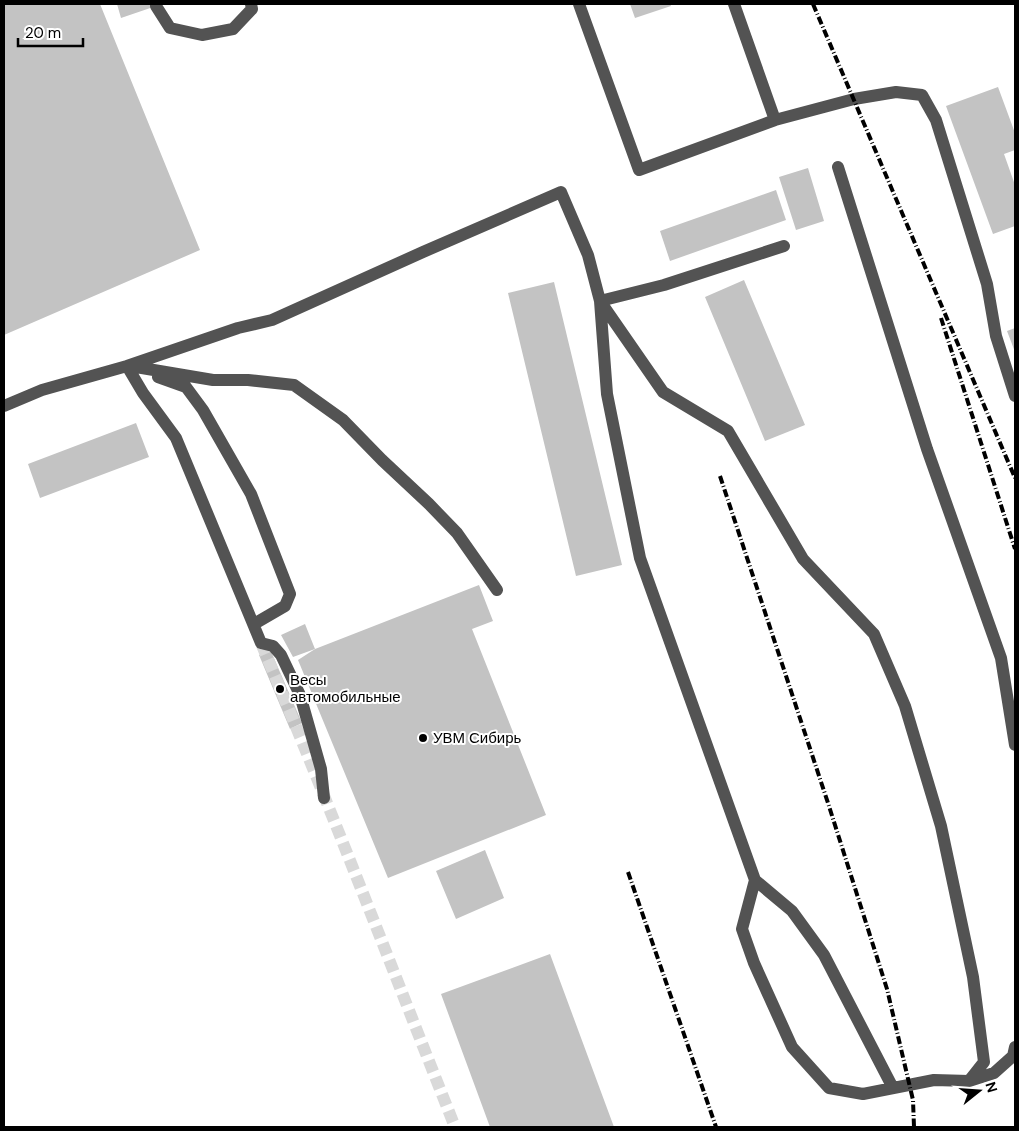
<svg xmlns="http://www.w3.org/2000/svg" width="1019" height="1131" font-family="'DM Sans',sans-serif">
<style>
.building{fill:#c3c3c3}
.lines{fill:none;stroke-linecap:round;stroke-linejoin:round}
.minor-tunnel{stroke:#d9d9d9;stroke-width:12;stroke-dasharray:12 6;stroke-linecap:butt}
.minor{stroke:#535353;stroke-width:12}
.rail{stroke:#000;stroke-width:4;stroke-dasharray:8 2.5 1 2.5;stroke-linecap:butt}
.poi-dot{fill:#000;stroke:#fff;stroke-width:2}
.labels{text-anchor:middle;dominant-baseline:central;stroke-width:4;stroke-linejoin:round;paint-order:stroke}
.poi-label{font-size:15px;fill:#000;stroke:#fff;text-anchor:start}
</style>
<rect width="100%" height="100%" fill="#fff"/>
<path class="building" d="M 4,4 L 100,4 L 200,250 L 4,335 Z
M 117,4 L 162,4 L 121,18 Z
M 630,4 L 670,4 L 671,6 L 635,18 Z
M 998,87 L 1015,133 L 1015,150 L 1004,154 L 1015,185 L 1015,226 L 993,234 L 946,106 Z
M 808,168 L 824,221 L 796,230 L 779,177 Z
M 776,190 L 786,220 L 670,261 L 660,231 Z
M 744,280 L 805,425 L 765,441 L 705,297 Z
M 554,282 L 622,565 L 576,576 L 508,293 Z
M 1015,328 L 1015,352 L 1007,331 Z
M 136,423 L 149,457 L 40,498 L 28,464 Z
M 479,585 L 493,621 L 472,629 L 546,815 L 388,878 L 298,660 L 315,649 Z
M 305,624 L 315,649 L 293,657 L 281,635 Z
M 270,649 L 302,723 L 290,729 L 259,655 Z
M 485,850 L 504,898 L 456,919 L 436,871 Z
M 550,954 L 614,1127 L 490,1127 L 441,994 Z"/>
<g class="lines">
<path class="minor-tunnel" d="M 261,643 C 329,803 391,966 455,1127"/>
<path class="minor" d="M 579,4 L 639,170 L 775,120 L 854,99 L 896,92 L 922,95 L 936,120 L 987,284 L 996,336 L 1015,396
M 734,4 L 775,120
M 156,6 L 170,28 L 202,35 L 233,29 L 252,9 L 251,4
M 838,167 L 927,449 L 1001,658 L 1015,745
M 600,301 L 663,392 L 728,431 L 803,559 L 874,634 L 905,706 L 941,826 L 973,977 L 984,1062 L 969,1081 L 934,1080 L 863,1094 L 829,1088 L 792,1047 L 754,963 L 742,929 L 755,880
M 600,301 L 607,394 L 640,558 L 755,880 L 792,911 L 824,955 L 893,1088
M 127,366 L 143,393 L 176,438 L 261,643 L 273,646 L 281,655 L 300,695 L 321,769 L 324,798
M 130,366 L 213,380 L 248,380 L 294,385 L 343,420 L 382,460 L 429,504 L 457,533 L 497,590
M 158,377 L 186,387 L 203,410 L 251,494 L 290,594 L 285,606 L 254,624
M 4,406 L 42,390 L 127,366 L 238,328 L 272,320 L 423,252 L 561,192 L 588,255 L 600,301 L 664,285 L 784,246
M 969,1081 L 994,1073 L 1013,1056 L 1015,1047"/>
<path class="rail" d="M 813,4 L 1015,478
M 941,318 L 1015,549
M 720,476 L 828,803 L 887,989 L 913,1100 L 914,1127
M 628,872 L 716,1127"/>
</g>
<g class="poi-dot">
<circle cx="280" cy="689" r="5"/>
<circle cx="423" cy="738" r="5"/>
</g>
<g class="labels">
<g class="poi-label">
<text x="290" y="680">Весы<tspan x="290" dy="17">автомобильные</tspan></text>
<text x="433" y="738">УВМ Сибирь</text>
</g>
</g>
<rect width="1019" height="1131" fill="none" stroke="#000000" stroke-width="10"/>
<g transform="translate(979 1091) rotate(73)" stroke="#ffffff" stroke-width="4" paint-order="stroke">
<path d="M0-4L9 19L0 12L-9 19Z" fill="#000000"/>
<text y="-8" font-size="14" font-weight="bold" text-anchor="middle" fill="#000000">N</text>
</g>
<path d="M18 38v8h65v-8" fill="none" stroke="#000000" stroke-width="2.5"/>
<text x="25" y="38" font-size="15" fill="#000000" stroke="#ffffff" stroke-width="4" paint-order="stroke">20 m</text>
</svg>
